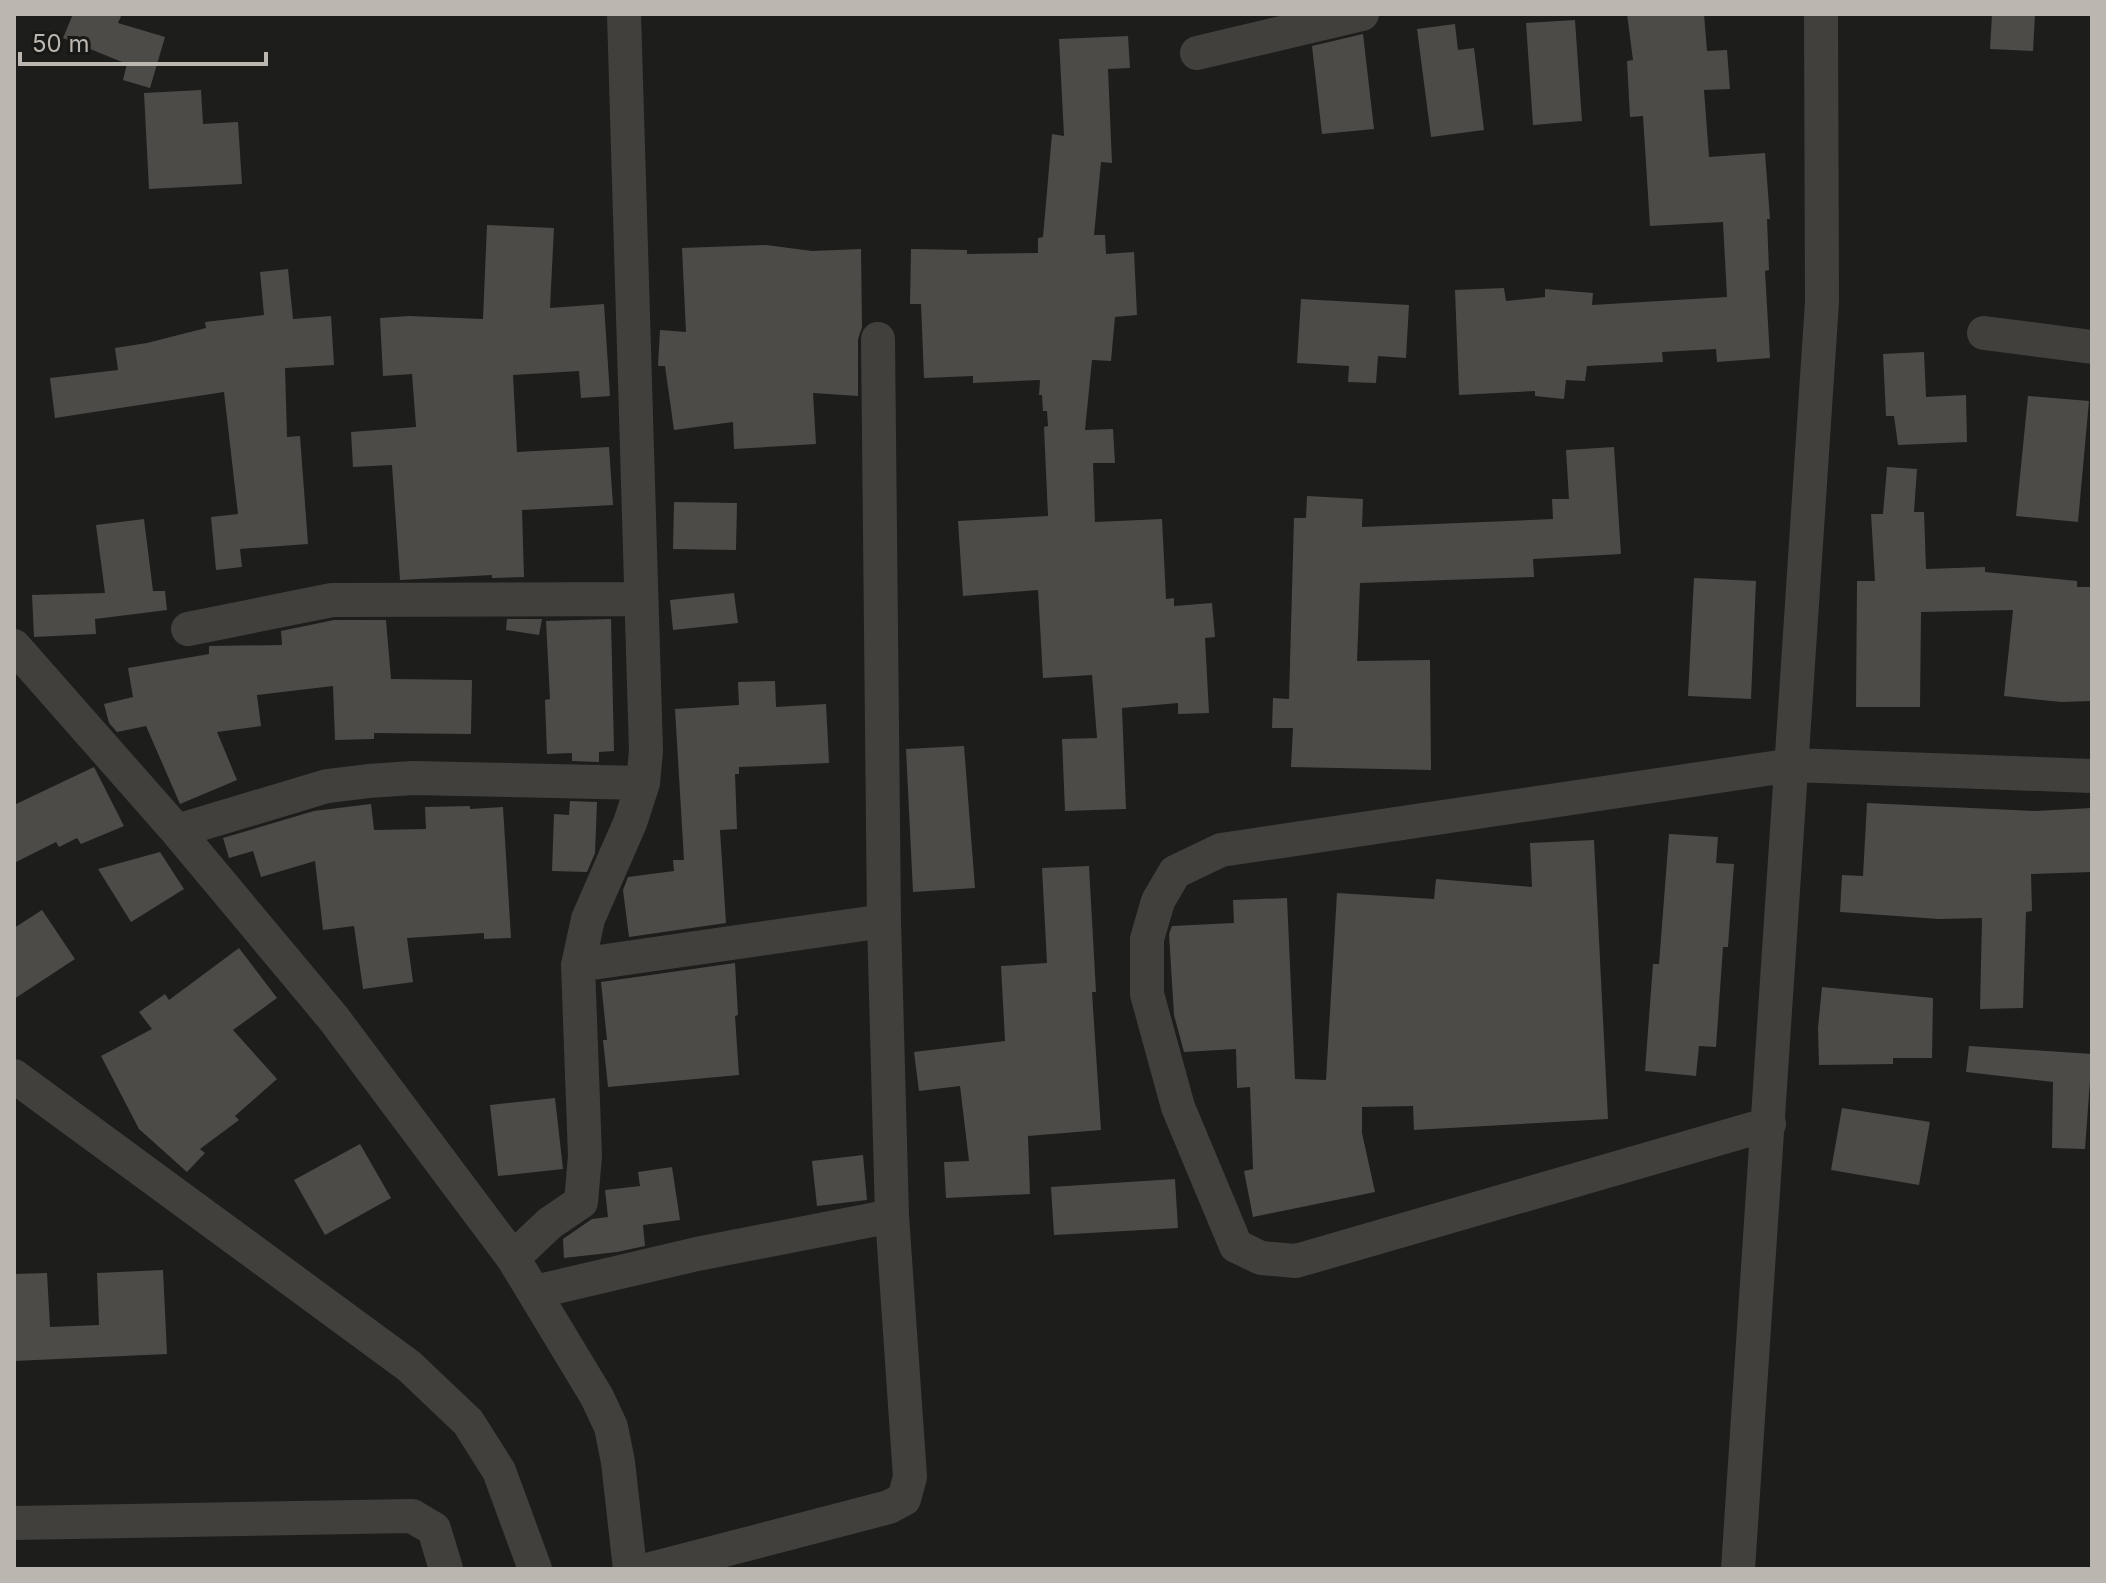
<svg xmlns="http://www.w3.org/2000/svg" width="2106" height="1583" font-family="Inter,sans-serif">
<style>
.building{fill:#4d4b48}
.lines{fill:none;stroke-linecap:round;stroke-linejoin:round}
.street{stroke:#41403c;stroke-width:34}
</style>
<rect width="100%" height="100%" fill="#1d1d1b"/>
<path class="building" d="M 73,14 L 122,14 L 118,23 L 165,37 L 150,88 L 123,80 L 127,64 L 63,38 Z
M 1627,14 L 1704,14 L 1707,51 L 1727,50 L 1730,89 L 1704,90 L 1709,157 L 1765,153 L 1770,219 L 1767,219 L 1769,270 L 1765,271 L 1770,358 L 1717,362 L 1716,349 L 1662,352 L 1663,362 L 1587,366 L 1585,381 L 1566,380 L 1564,399 L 1535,396 L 1535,391 L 1459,395 L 1455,290 L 1504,288 L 1506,301 L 1545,297 L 1545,289 L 1593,293 L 1592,305 L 1727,297 L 1723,222 L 1650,226 L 1643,116 L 1630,117 L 1627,61 L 1633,60 Z
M 1992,14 L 2035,14 L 2033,51 L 1990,49 Z
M 1575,20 L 1582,121 L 1533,125 L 1526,23 Z
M 1455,24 L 1458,50 L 1474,48 L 1484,130 L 1431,137 L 1417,29 Z
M 1363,34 L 1374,129 L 1322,134 L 1312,46 Z
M 1128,36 L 1130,68 L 1108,69 L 1112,163 L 1101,162 L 1094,235 L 1105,235 L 1106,254 L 1134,252 L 1137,315 L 1115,317 L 1111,361 L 1092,360 L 1085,430 L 1113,429 L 1115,463 L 1093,463 L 1095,522 L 1162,519 L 1166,599 L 1174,598 L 1174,606 L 1212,603 L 1215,637 L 1205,638 L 1209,713 L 1178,714 L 1178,703 L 1122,708 L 1126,809 L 1065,811 L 1062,739 L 1097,738 L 1092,675 L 1043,678 L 1038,590 L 963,596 L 958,521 L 1048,516 L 1044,427 L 1048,426 L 1047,411 L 1043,411 L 1042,395 L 1039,395 L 1040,380 L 973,383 L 973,376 L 924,378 L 921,304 L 910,304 L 911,249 L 967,250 L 967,254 L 1038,253 L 1038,238 L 1043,237 L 1052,134 L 1064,136 L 1059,39 Z
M 201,90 L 203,124 L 238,122 L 242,184 L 149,189 L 144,93 Z
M 487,225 L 554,228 L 550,308 L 604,304 L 610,396 L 581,398 L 579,371 L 513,375 L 517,452 L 609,447 L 613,505 L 522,510 L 524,577 L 492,578 L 492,575 L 400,580 L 392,465 L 353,467 L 351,432 L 416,427 L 412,374 L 383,376 L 380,318 L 409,316 L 483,319 Z
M 766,245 L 812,251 L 861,249 L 862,327 L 858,339 L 858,396 L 813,393 L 816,444 L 734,449 L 733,422 L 674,430 L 665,366 L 658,366 L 660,330 L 686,332 L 682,248 Z
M 288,269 L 293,319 L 331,316 L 334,365 L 285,368 L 287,437 L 300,436 L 308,544 L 240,549 L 242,567 L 216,570 L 211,517 L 238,514 L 224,392 L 55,418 L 50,378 L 118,370 L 115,348 L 147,343 L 206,328 L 205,322 L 264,315 L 260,272 Z
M 1301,299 L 1409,305 L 1406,358 L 1378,356 L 1376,383 L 1348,382 L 1349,366 L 1297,363 Z
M 1924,352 L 1926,397 L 1966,395 L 1967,442 L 1898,445 L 1894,416 L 1886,416 L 1883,354 Z
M 2028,396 L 2089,401 L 2078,522 L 2016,516 Z
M 1614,447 L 1621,554 L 1533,559 L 1534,577 L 1360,583 L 1357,661 L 1430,660 L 1431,770 L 1291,767 L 1293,728 L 1272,728 L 1273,698 L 1289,699 L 1294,518 L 1306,518 L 1307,496 L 1363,499 L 1362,527 L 1553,519 L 1552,499 L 1569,499 L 1566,450 Z
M 1887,467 L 1917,469 L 1914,512 L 1924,512 L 1926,569 L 1985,567 L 1985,572 L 2077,581 L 2077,587 L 2092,587 L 2092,701 L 2061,702 L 2004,696 L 2013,610 L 1921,612 L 1920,707 L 1856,707 L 1857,581 L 1875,581 L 1871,514 L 1883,514 Z
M 674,502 L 737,503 L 736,550 L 673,549 Z
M 144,519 L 153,591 L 165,591 L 167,610 L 95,619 L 96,634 L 34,637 L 32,595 L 105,593 L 96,525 Z
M 1694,578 L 1756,581 L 1751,699 L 1688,696 Z
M 734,593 L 738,623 L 673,630 L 670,600 Z
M 507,619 L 542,619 L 539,635 L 506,630 Z
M 611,619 L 614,751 L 599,752 L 599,762 L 572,761 L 572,753 L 547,754 L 545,700 L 550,699 L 546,621 Z
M 334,620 L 386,620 L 391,679 L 472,680 L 471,734 L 374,733 L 374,739 L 335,740 L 333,686 L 257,695 L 261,726 L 217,732 L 237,780 L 180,804 L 146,726 L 117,732 L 109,723 L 104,704 L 133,697 L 128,668 L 209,654 L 209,646 L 282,645 L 281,631 Z
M 775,681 L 776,707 L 826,704 L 829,763 L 739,767 L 739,774 L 735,774 L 737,829 L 720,830 L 726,923 L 629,937 L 623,890 L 628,877 L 674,871 L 673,860 L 684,860 L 675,709 L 739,705 L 738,682 Z
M 964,746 L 975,888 L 913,892 L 906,749 Z
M 94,767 L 124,826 L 81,844 L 77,838 L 59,847 L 56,842 L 14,863 L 14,805 Z
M 570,801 L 597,802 L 595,853 L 587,872 L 552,871 L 554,814 L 569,815 Z
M 1867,803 L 2035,811 L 2092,808 L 2092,872 L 2031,874 L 2032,911 L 2026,912 L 2023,1008 L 1980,1009 L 1982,918 L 1939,919 L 1840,912 L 1842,875 L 1863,876 Z
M 371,804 L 374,830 L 426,829 L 425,807 L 470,806 L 470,809 L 503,807 L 511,938 L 484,939 L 484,933 L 407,938 L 413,982 L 363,989 L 354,926 L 323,930 L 315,861 L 261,877 L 253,851 L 229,858 L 223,838 L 314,811 Z
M 1669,834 L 1718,837 L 1716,863 L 1734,864 L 1728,947 L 1723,947 L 1716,1047 L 1699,1046 L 1696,1076 L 1645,1071 L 1653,964 L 1659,964 Z
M 1594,840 L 1608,1119 L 1414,1130 L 1413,1106 L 1362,1107 L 1362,1133 L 1375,1192 L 1253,1217 L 1244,1171 L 1253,1169 L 1250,1087 L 1237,1088 L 1236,1049 L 1184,1052 L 1174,1015 L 1169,934 L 1172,926 L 1234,923 L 1233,900 L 1287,898 L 1295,1079 L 1326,1080 L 1337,893 L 1434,899 L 1436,879 L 1532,887 L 1530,843 Z
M 160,852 L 184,889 L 131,922 L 98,869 Z
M 1089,866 L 1096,992 L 1092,992 L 1101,1130 L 1028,1136 L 1030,1194 L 946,1198 L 944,1162 L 969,1161 L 960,1086 L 919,1091 L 914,1052 L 1005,1041 L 1001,966 L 1047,963 L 1042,868 Z
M 42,910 L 75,959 L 14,999 L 14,928 Z
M 239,948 L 277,998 L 233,1030 L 277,1079 L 235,1116 L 239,1120 L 200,1149 L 205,1153 L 187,1172 L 139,1129 L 101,1056 L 152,1029 L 139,1012 L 165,994 L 169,1000 Z
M 735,963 L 738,1015 L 735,1016 L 739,1075 L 608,1087 L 603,1040 L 607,1040 L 601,982 Z
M 1822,987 L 1933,998 L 1932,1058 L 1893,1058 L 1893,1064 L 1819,1065 L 1818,1028 Z
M 1969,1046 L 2092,1054 L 2085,1149 L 2052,1148 L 2053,1082 L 1966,1072 Z
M 555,1098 L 563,1169 L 498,1176 L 490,1105 Z
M 1842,1108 L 1930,1122 L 1919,1185 L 1831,1170 Z
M 360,1144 L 391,1198 L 325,1235 L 294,1180 Z
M 863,1155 L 867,1200 L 817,1206 L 812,1161 Z
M 672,1167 L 680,1220 L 643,1225 L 645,1246 L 617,1252 L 564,1258 L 563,1239 L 592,1219 L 608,1217 L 605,1190 L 640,1186 L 638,1172 Z
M 1175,1179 L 1178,1228 L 1054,1235 L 1051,1187 Z
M 163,1270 L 167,1354 L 14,1361 L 14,1274 L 47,1273 L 50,1327 L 99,1325 L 97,1273 Z"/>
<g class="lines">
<path class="street" d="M 1197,53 L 1362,14
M 1984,333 L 2092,347
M 188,629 L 332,600 L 641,599
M 14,646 L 177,831 L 334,1019 L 513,1258 L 597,1397 L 611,1427 L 618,1462 L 630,1569
M 177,831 L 327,786 L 368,781 L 413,778 L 643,783
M 578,965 L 884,921
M 14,1076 L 409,1366 L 468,1422 L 499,1471 L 535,1569
M 1769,1124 L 1296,1261 L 1261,1258 L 1236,1246 L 1178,1107 L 1147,994 L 1147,939 L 1158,901 L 1175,872 L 1221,850 L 1793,765 L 2092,776
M 513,1258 L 550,1223 L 581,1202 L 585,1156 L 578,965 L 588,919 L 630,823 L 643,783 L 646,751 L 624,14
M 535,1292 L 697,1254 L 892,1216
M 14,1523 L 412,1516 L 434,1529 L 446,1569
M 651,1569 L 889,1507 L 904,1499 L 910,1477 L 892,1216 L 884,921 L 878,339
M 1738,1569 L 1822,302 L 1821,14"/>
</g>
<rect width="2106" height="1583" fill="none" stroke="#bbb6af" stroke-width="32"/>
<path d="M20 52v12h246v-12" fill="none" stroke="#bbb6af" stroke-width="4"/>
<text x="32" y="52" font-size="24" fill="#bbb6af" stroke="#181816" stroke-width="6" paint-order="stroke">50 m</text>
</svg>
